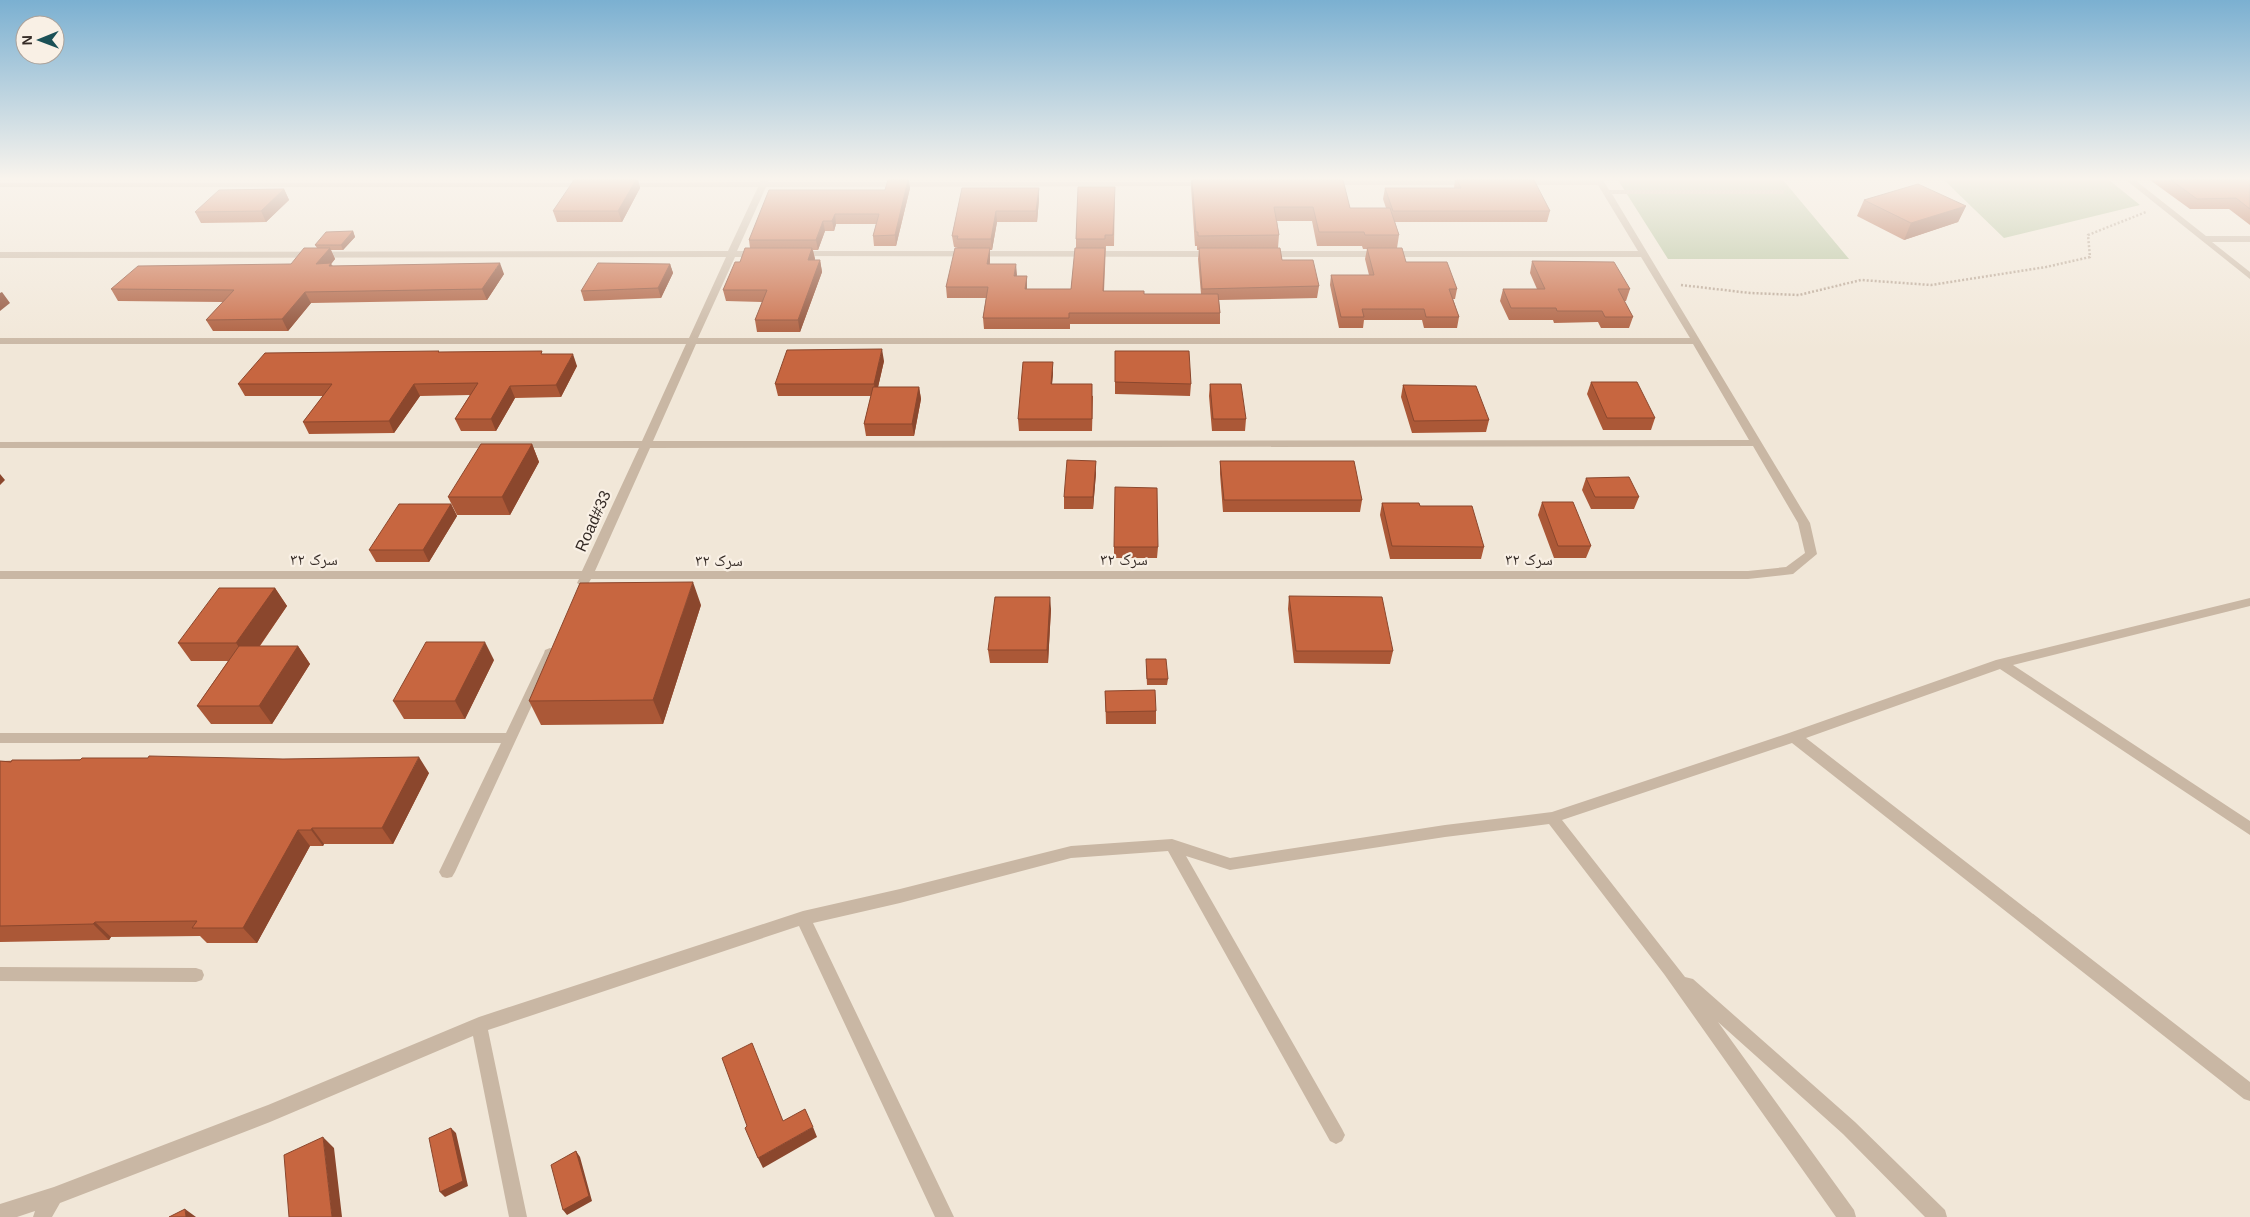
<svg xmlns="http://www.w3.org/2000/svg" width="2250" height="1217" font-family="Helvetica,'Noto Naskh Arabic',sans-serif">
<style>
.green{fill:#b1c098}
.lines{fill:none;stroke-linecap:round;stroke-linejoin:round}
.path{stroke:#b5a18f;stroke-width:2.5;stroke-dasharray:2 2;stroke-linecap:butt}
.minor{fill:#c9b7a4;fill-rule:evenodd}
.wall{fill:#ab5837}
.shaded-wall{fill:#8b472d}
.building{fill:#c76640;stroke:#8b472d}
.labels{text-anchor:middle;dominant-baseline:central;stroke-width:4.5;stroke-linejoin:round;paint-order:stroke}
.street-label{font-size:16px;fill:#352b26;stroke:#f9f0e5}
</style>
<rect width="100%" height="100%" fill="#f1e7d8"/>
<path class="green" d="M 1618,180 L 1783,180 L 1849,259 L 1668,259 Z
M 1944,180 L 2109,180 L 2140,205 L 2004,238 Z"/>
<g class="lines">
<path class="path" d="M 1681,285 L 1750,293 L 1799,295 L 1861,280 L 1931,285 L 2046,267 L 2090,257 L 2088,235 L 2146,212"/>
<path class="minor" d="M 761,180 L 769,180 L 768,182 L 1207,182 L 1211,184 L 1207,186 L 766,187 L 737,251 L 759,251 L 763,254 L 759,257 L 735,257 L 698,338 L 1690,338 L 1641,257 L 1264,257 L 1260,254 L 1264,251 L 1638,251 L 1598,185 L 1520,185 L 1516,183 L 1520,181 L 1603,180 L 1609,190 L 1784,190 L 1784,194 L 1612,194 L 1810,523 L 1817,554 L 1793,574 L 1748,579 L 591,579 L 587,586 L 583,587 L 577,583 L 579,579 L 0,579 L 0,571 L 582,571 L 639,448 L 0,448 L 0,442 L 642,441 L 686,344 L 0,344 L 0,338 L 689,338 L 726,257 L 0,258 L 0,252 L 728,251 L 758,187 L 622,187 L 618,185 L 622,183 L 760,182 ZM 696,344 L 1693,344 L 1749,440 L 653,441 ZM 1753,446 L 1798,523 L 1805,553 L 1786,567 L 1748,571 L 595,571 L 650,448 Z
M 2126,180 L 2135,180 L 2206,236 L 2250,236 L 2250,242 L 2212,242 L 2250,272 L 2250,279 Z
M 1324,181 L 1470,181 L 1474,183 L 1470,185 L 1327,185 L 1323,183 Z
M 0,183 L 587,183 L 591,185 L 587,187 L 0,187 Z
M 797,251 L 1214,251 L 1218,254 L 1214,257 L 794,256 L 793,254 Z
M 2250,598 L 2250,606 L 2013,665 L 2250,821 L 2250,835 L 2000,669 L 1806,738 L 2250,1082 L 2250,1101 L 2244,1099 L 1792,743 L 1562,820 L 1685,977 L 1693,979 L 1855,1122 L 1945,1210 L 1947,1217 L 1925,1217 L 1843,1134 L 1718,1022 L 1854,1210 L 1856,1217 L 1836,1217 L 1664,974 L 1549,824 L 1445,837 L 1230,870 L 1186,856 L 1342,1129 L 1345,1135 L 1342,1141 L 1336,1144 L 1330,1141 L 1168,851 L 1071,858 L 900,903 L 813,923 L 954,1217 L 935,1217 L 799,926 L 488,1030 L 527,1217 L 509,1217 L 473,1036 L 270,1122 L 60,1203 L 52,1217 L 33,1217 L 35,1211 L 17,1217 L 0,1217 L 0,1204 L 54,1187 L 268,1105 L 479,1017 L 803,911 L 900,889 L 1071,846 L 1172,839 L 1230,858 L 1445,825 L 1552,812 L 1789,733 L 1996,660 Z
M 550,648 L 555,650 L 556,653 L 455,872 L 452,877 L 447,878 L 442,877 L 439,872 L 501,743 L 0,743 L 0,733 L 506,733 L 544,653 L 545,650 Z
M 0,967 L 196,968 L 202,970 L 204,975 L 202,980 L 196,982 L 0,981 Z"/>
</g>
<path class="wall" d="M 636,180 L 638,180 L 640,188 L 622,222 L 557,222 L 553,211 Z
M 1191,180 L 1343,180 L 1350,208 L 1386,208 L 1383,199 L 1385,188 L 1454,188 L 1455,180 L 1457,180 L 1550,211 L 1547,222 L 1395,222 L 1399,235 L 1397,248 L 1406,262 L 1457,289 L 1455,299 L 1453,299 L 1459,317 L 1457,328 L 1424,328 L 1422,320 L 1364,320 L 1363,328 L 1339,328 L 1330,285 L 1331,275 L 1369,275 L 1365,259 L 1367,249 L 1363,249 L 1362,246 L 1317,246 L 1312,221 L 1277,221 L 1279,235 L 1278,248 L 1282,260 L 1319,286 L 1317,298 L 1219,300 L 1220,313 L 1220,324 L 1070,324 L 1070,329 L 984,329 L 983,318 L 986,298 L 947,298 L 946,287 L 958,248 L 954,247 L 952,236 L 962,188 L 1039,188 L 1039,199 L 1037,222 L 997,222 L 992,250 L 990,250 L 990,264 L 1016,276 L 1027,276 L 1027,289 L 1071,289 L 1076,248 L 1076,239 L 1115,187 L 1114,246 L 1106,246 L 1104,291 L 1144,294 L 1201,294 L 1198,259 L 1199,250 L 1197,250 L 1197,246 L 1195,246 L 1191,187 Z
M 2150,180 L 2250,180 L 2250,225 L 2229,209 L 2190,209 Z
M 910,188 L 896,246 L 874,246 L 873,236 L 876,224 L 836,224 L 834,231 L 825,231 L 818,250 L 813,250 L 815,259 L 814,260 L 820,260 L 822,272 L 800,332 L 757,332 L 755,320 L 762,302 L 726,301 L 723,290 L 740,262 L 750,248 L 749,240 Z
M 284,189 L 289,200 L 266,222 L 201,223 L 195,212 Z
M 1864,200 L 1966,206 L 1958,222 L 1904,240 L 1857,216 Z
M 353,231 L 355,237 L 343,250 L 331,250 L 335,259 L 331,264 L 333,266 L 504,274 L 487,300 L 311,303 L 288,331 L 213,331 L 206,320 L 223,302 L 118,301 L 111,289 L 291,264 L 317,248 L 315,245 Z
M 1532,261 L 1630,289 L 1626,301 L 1624,301 L 1633,317 L 1629,328 L 1601,328 L 1598,322 L 1554,323 L 1553,320 L 1509,320 L 1500,301 L 1503,289 L 1537,289 L 1530,273 Z
M 670,264 L 673,273 L 661,298 L 584,301 L 581,291 Z
M 1115,351 L 1191,384 L 1190,396 L 1115,394 Z
M 440,352 L 543,354 L 577,366 L 561,397 L 515,398 L 496,431 L 461,431 L 455,419 L 470,395 L 420,396 L 394,433 L 309,434 L 303,422 L 323,396 L 245,396 L 238,384 Z
M 884,361 L 878,387 L 919,387 L 921,399 L 914,436 L 866,436 L 864,424 L 871,396 L 778,396 L 775,384 Z
M 1053,373 L 1052,384 L 1093,396 L 1092,431 L 1019,431 L 1018,419 Z
M 1591,382 L 1655,418 L 1651,430 L 1603,430 L 1587,394 Z
M 1210,384 L 1246,419 L 1245,431 L 1212,431 L 1209,396 Z
M 1403,385 L 1489,420 L 1486,432 L 1412,433 L 1401,397 Z
M 532,444 L 539,462 L 510,515 L 457,515 L 448,497 Z
M 1220,461 L 1362,500 L 1360,512 L 1223,512 L 1220,474 Z
M 1096,473 L 1093,509 L 1064,509 L 1064,497 Z
M 1586,478 L 1639,497 L 1634,509 L 1591,509 L 1582,490 Z
M 1542,502 L 1591,546 L 1586,558 L 1554,558 L 1538,515 Z
M 1382,503 L 1420,506 L 1484,547 L 1481,559 L 1390,559 L 1380,515 Z
M 451,504 L 457,516 L 429,562 L 376,562 L 369,550 Z
M 1114,547 L 1158,547 L 1157,558 L 1114,558 Z
M 275,588 L 287,606 L 260,646 L 298,646 L 310,664 L 272,724 L 211,724 L 197,706 L 228,661 L 191,661 L 178,643 Z
M 1289,596 L 1393,651 L 1390,664 L 1294,663 L 1288,609 Z
M 701,605 L 663,724 L 541,725 L 529,701 Z
M 1051,609 L 1048,663 L 990,663 L 988,650 Z
M 494,660 L 465,719 L 404,719 L 393,701 Z
M 1146,665 L 1168,679 L 1167,685 L 1147,685 Z
M 1105,691 L 1156,711 L 1156,724 L 1106,724 Z
M 148,758 L 429,773 L 393,844 L 324,844 L 323,846 L 310,846 L 257,943 L 207,943 L 200,936 L 111,937 L 109,940 L 0,942 L 0,761 Z"/>
<path class="shaded-wall" d="M 636,180 L 638,180 L 640,188 L 622,222 L 618,211 Z
M 908,180 L 909,180 L 910,188 L 896,246 L 895,235 Z
M 1039,188 L 1039,199 L 1037,222 L 1036,211 Z
M 284,189 L 289,200 L 266,222 L 261,211 Z
M 1966,206 L 1958,222 L 1904,240 L 1911,223 Z
M 996,211 L 997,222 L 992,250 L 991,239 Z
M 835,214 L 836,224 L 834,231 L 832,221 Z
M 823,221 L 825,231 L 818,250 L 816,240 Z
M 353,231 L 355,237 L 343,250 L 341,245 Z
M 330,248 L 335,259 L 331,264 L 337,275 L 316,264 Z
M 812,248 L 815,259 L 810,272 L 808,260 Z
M 990,248 L 990,259 L 988,275 L 987,264 Z
M 820,260 L 822,272 L 800,332 L 798,320 Z
M 500,263 L 504,274 L 487,300 L 482,289 Z
M 670,264 L 673,273 L 661,298 L 658,288 Z
M 1016,264 L 1017,275 L 1015,287 L 1014,276 Z
M 1027,276 L 1027,287 L 1026,300 L 1025,289 Z
M 2,292 L 10,303 L 0,311 L 0,293 Z
M 305,292 L 311,303 L 288,331 L 282,319 Z
M 882,349 L 884,361 L 876,396 L 874,384 Z
M 573,354 L 577,366 L 561,397 L 556,385 Z
M 1053,362 L 1053,373 L 1051,395 L 1051,384 Z
M 414,384 L 420,396 L 394,433 L 389,421 Z
M 510,386 L 515,398 L 496,431 L 491,419 Z
M 919,387 L 921,399 L 914,436 L 912,424 Z
M 532,444 L 539,462 L 510,515 L 502,497 Z
M 1096,461 L 1096,473 L 1093,509 L 1093,497 Z
M 0,474 L 5,480 L 0,485 Z
M 451,504 L 457,516 L 429,562 L 423,550 Z
M 693,582 L 701,605 L 663,724 L 653,700 Z
M 275,588 L 287,606 L 249,661 L 236,643 Z
M 1050,597 L 1051,609 L 1048,663 L 1047,650 Z
M 485,642 L 494,660 L 465,719 L 455,701 Z
M 298,646 L 310,664 L 272,724 L 259,706 Z
M 419,757 L 429,773 L 393,844 L 382,828 Z
M 312,828 L 324,844 L 323,846 L 311,830 Z
M 298,830 L 310,846 L 257,943 L 243,928 Z
M 95,922 L 111,937 L 109,940 L 93,924 Z
M 813,1127 L 817,1137 L 763,1168 L 758,1158 Z
M 451,1128 L 456,1133 L 468,1186 L 445,1197 L 440,1192 Z
M 323,1137 L 334,1148 L 342,1217 L 332,1217 Z
M 576,1151 L 580,1157 L 592,1201 L 567,1215 L 563,1210 Z
M 185,1209 L 196,1217 L 186,1217 Z"/>
<path class="building" d="M 574,180 L 636,180 L 618,211 L 553,211 Z
M 888,180 L 908,180 L 895,235 L 873,236 L 879,214 L 835,214 L 832,221 L 823,221 L 816,240 L 749,240 L 769,190 L 885,190 Z
M 1192,180 L 1343,180 L 1350,208 L 1390,208 L 1399,235 L 1365,235 L 1364,232 L 1319,232 L 1313,207 L 1274,207 L 1279,235 L 1198,236 L 1198,232 L 1196,232 Z
M 1457,180 L 1534,180 L 1550,211 L 1393,211 L 1385,188 L 1461,188 Z
M 2171,180 L 2250,180 L 2250,209 L 2236,198 L 2197,199 Z
M 1918,184 L 1966,206 L 1911,223 L 1864,200 Z
M 1078,187 L 1115,187 L 1113,235 L 1105,235 L 1105,239 L 1076,239 Z
M 962,188 L 1039,188 L 1036,211 L 996,211 L 991,239 L 957,239 L 958,236 L 952,236 Z
M 284,189 L 261,211 L 195,212 L 219,190 Z
M 353,231 L 341,245 L 315,245 L 326,232 Z
M 304,248 L 330,248 L 316,264 L 331,263 L 329,266 L 500,263 L 482,289 L 305,292 L 282,319 L 206,320 L 234,290 L 111,289 L 138,266 L 291,264 Z
M 745,248 L 812,248 L 808,260 L 820,260 L 798,320 L 755,320 L 767,290 L 723,290 L 735,262 L 740,262 Z
M 955,248 L 990,248 L 987,264 L 1016,264 L 1014,276 L 1027,276 L 1025,289 L 1071,289 L 1075,248 L 1105,248 L 1103,291 L 1144,291 L 1144,294 L 1218,294 L 1220,313 L 1069,313 L 1069,318 L 983,318 L 988,287 L 946,287 Z
M 1199,248 L 1280,248 L 1282,260 L 1313,260 L 1319,286 L 1202,289 Z
M 1367,248 L 1402,248 L 1406,262 L 1447,262 L 1457,289 L 1449,289 L 1459,317 L 1426,317 L 1424,309 L 1362,309 L 1364,317 L 1341,317 L 1331,275 L 1374,275 Z
M 1532,261 L 1614,262 L 1630,289 L 1618,289 L 1633,317 L 1605,317 L 1602,311 L 1557,311 L 1556,308 L 1511,308 L 1503,289 L 1545,289 Z
M 598,263 L 670,264 L 658,288 L 581,291 Z
M 882,349 L 874,384 L 775,384 L 787,350 Z
M 439,351 L 438,352 L 542,351 L 541,354 L 573,354 L 556,385 L 510,386 L 491,419 L 455,419 L 478,383 L 414,384 L 389,421 L 303,422 L 332,384 L 238,384 L 265,353 Z
M 1115,351 L 1189,351 L 1191,384 L 1115,382 Z
M 1023,362 L 1053,362 L 1051,384 L 1092,384 L 1092,419 L 1018,419 Z
M 1591,382 L 1637,382 L 1655,418 L 1607,418 Z
M 1210,384 L 1241,384 L 1246,419 L 1213,419 Z
M 1403,385 L 1476,386 L 1489,420 L 1414,421 Z
M 873,387 L 919,387 L 912,424 L 864,424 Z
M 481,444 L 532,444 L 502,497 L 448,497 Z
M 1067,460 L 1096,461 L 1093,497 L 1064,497 Z
M 1220,461 L 1354,461 L 1362,500 L 1224,500 Z
M 1629,477 L 1639,497 L 1595,497 L 1586,478 Z
M 1115,487 L 1157,488 L 1158,547 L 1114,547 Z
M 1542,502 L 1573,502 L 1591,546 L 1558,546 Z
M 1382,503 L 1419,503 L 1420,506 L 1472,506 L 1484,547 L 1392,546 Z
M 399,504 L 451,504 L 423,550 L 369,550 Z
M 693,582 L 653,700 L 529,701 L 580,583 Z
M 219,588 L 275,588 L 236,643 L 178,643 Z
M 1289,596 L 1382,597 L 1393,651 L 1296,651 Z
M 995,597 L 1050,597 L 1047,650 L 988,650 Z
M 426,642 L 485,642 L 455,701 L 393,701 Z
M 239,646 L 298,646 L 259,706 L 197,706 Z
M 1146,659 L 1166,659 L 1168,679 L 1147,679 Z
M 1155,690 L 1156,711 L 1106,712 L 1105,691 Z
M 149,756 L 283,759 L 419,757 L 382,828 L 312,828 L 311,830 L 298,830 L 243,928 L 192,928 L 197,921 L 95,922 L 93,924 L 0,926 L 0,761 L 11,762 L 12,760 L 80,760 L 82,758 L 148,758 Z
M 752,1043 L 783,1121 L 805,1109 L 813,1127 L 758,1158 L 745,1128 L 747,1126 L 722,1058 Z
M 451,1128 L 463,1181 L 440,1192 L 429,1138 Z
M 323,1137 L 332,1217 L 289,1217 L 284,1155 Z
M 576,1151 L 589,1196 L 563,1210 L 551,1165 Z
M 185,1209 L 186,1217 L 169,1217 Z"/>
<linearGradient id="sky" x2="0" y2="1"><stop stop-color="#7bb0d1"/><stop offset="0.51" stop-color="#f9f4ed"/><stop offset="1" stop-color="#f9f4ed" stop-opacity="0"/></linearGradient>
<rect width="2250" height="350" fill="url(#sky)"/>
<g class="labels">
<g class="street-label">
<text transform="translate(593 521) rotate(-66)">Road#33</text>
<text x="314" y="559">سرک ۳۲</text>
<text x="1124" y="559">سرک ۳۲</text>
<text x="1529" y="559">سرک ۳۲</text>
<text x="719" y="560">سرک ۳۲</text>
</g>
</g>
<g transform="translate(40 40) rotate(269)"><circle r="24" fill="#f9f0e5" stroke="#aba199"/>
<path d="M0-4L9 19L0 12L-9 19Z" fill="#1b5056"/>
<text y="-8" font-size="14" font-weight="bold" text-anchor="middle" fill="#352b26">N</text>
</g>
</svg>
